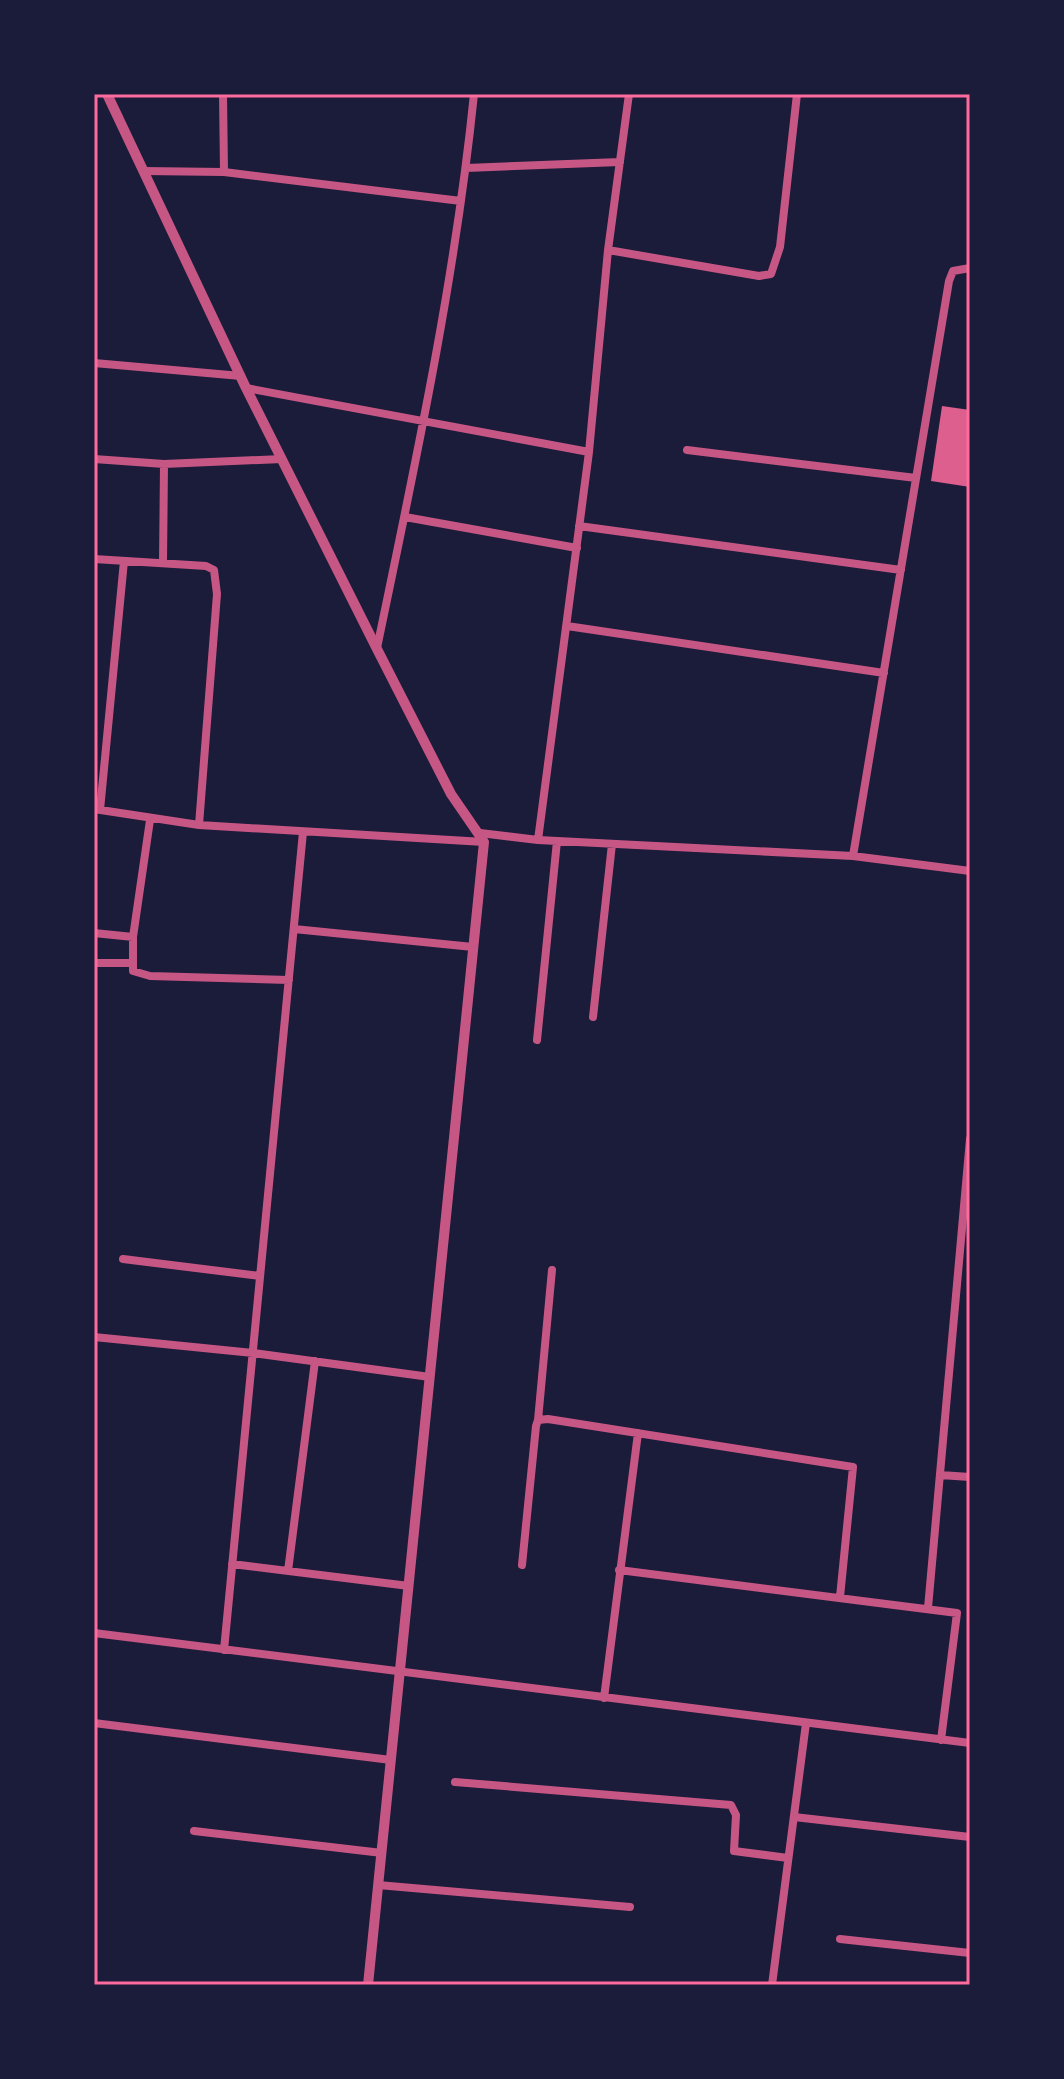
<svg xmlns="http://www.w3.org/2000/svg" width="1064" height="2079" font-family="Figtree,sans-serif">
<style>
.building{fill:#dd5f8e}
.lines{fill:none;stroke-linecap:round;stroke-linejoin:round}
.minor{stroke:#c65784;stroke-width:8}
.tertiary{stroke:#c65784;stroke-width:10}
.neatline{fill:none;stroke:#ff6b9d;stroke-width:3}
</style>
<rect width="100%" height="100%" fill="#1b1b3a"/>
<path class="building" d="M 942,406 L 970,410 L 970,487 L 931,481 Z"/>
<g class="lines">
<path class="minor" d="M 223,94 L 224,172
M 629,94 L 608,250 L 759,276 L 771,274 L 780,247 L 797,94
M 466,168 L 620,162
M 143,171 L 224,172 L 461,201
M 94,363 L 241,376
M 246,388 L 589,452
M 687,450 L 916,478
M 94,459 L 164,464 L 282,459
M 405,517 L 577,548
M 579,526 L 901,570
M 94,559 L 206,566 L 214,570 L 217,594 L 199,825
M 163,563 L 164,464
M 567,626 L 884,673
M 377,648 C 415,465 455,281 474,94
M 94,809 L 199,825 L 484,842
M 100,810 L 124,561
M 150,820 L 133,937 L 133,971 L 150,976 L 289,980
M 480,833 L 538,840 L 853,856 L 970,871
M 538,840 L 589,452 L 608,250
M 853,856 L 949,281 L 953,271 L 970,268
M 294,929 L 473,947
M 94,933 L 133,937
M 94,963 L 131,963
M 593,1017 L 612,844
M 537,1040 L 557,841
M 123,1259 L 260,1276
M 94,1337 L 253,1353 L 430,1377
M 538,1420 L 552,1270
M 940,1475 L 970,1477
M 232,1564 L 409,1586
M 522,1565 L 536,1426 L 538,1420 L 548,1419 L 853,1467 L 840,1597
M 619,1570 L 957,1613 L 941,1740
M 288,1571 L 315,1361
M 928,1608 L 970,1139
M 94,1633 L 970,1743
M 224,1650 L 303,832
M 604,1698 L 638,1433
M 94,1723 L 391,1760
M 455,1782 L 731,1805 L 736,1815 L 734,1851 L 788,1858
M 794,1817 L 970,1837
M 194,1831 L 382,1853
M 378,1885 L 630,1907
M 840,1939 L 970,1953
M 772,1985 L 806,1723"/>
<path class="tertiary" d="M 107,94 L 246,388 L 377,649 L 451,794 L 484,842 L 368,1985"/>
</g>
<rect width="1064" height="2079" fill="none" stroke="#1b1b3a" stroke-width="192"/>
<rect x="96" y="96" width="872" height="1887" class="neatline"/>
</svg>
